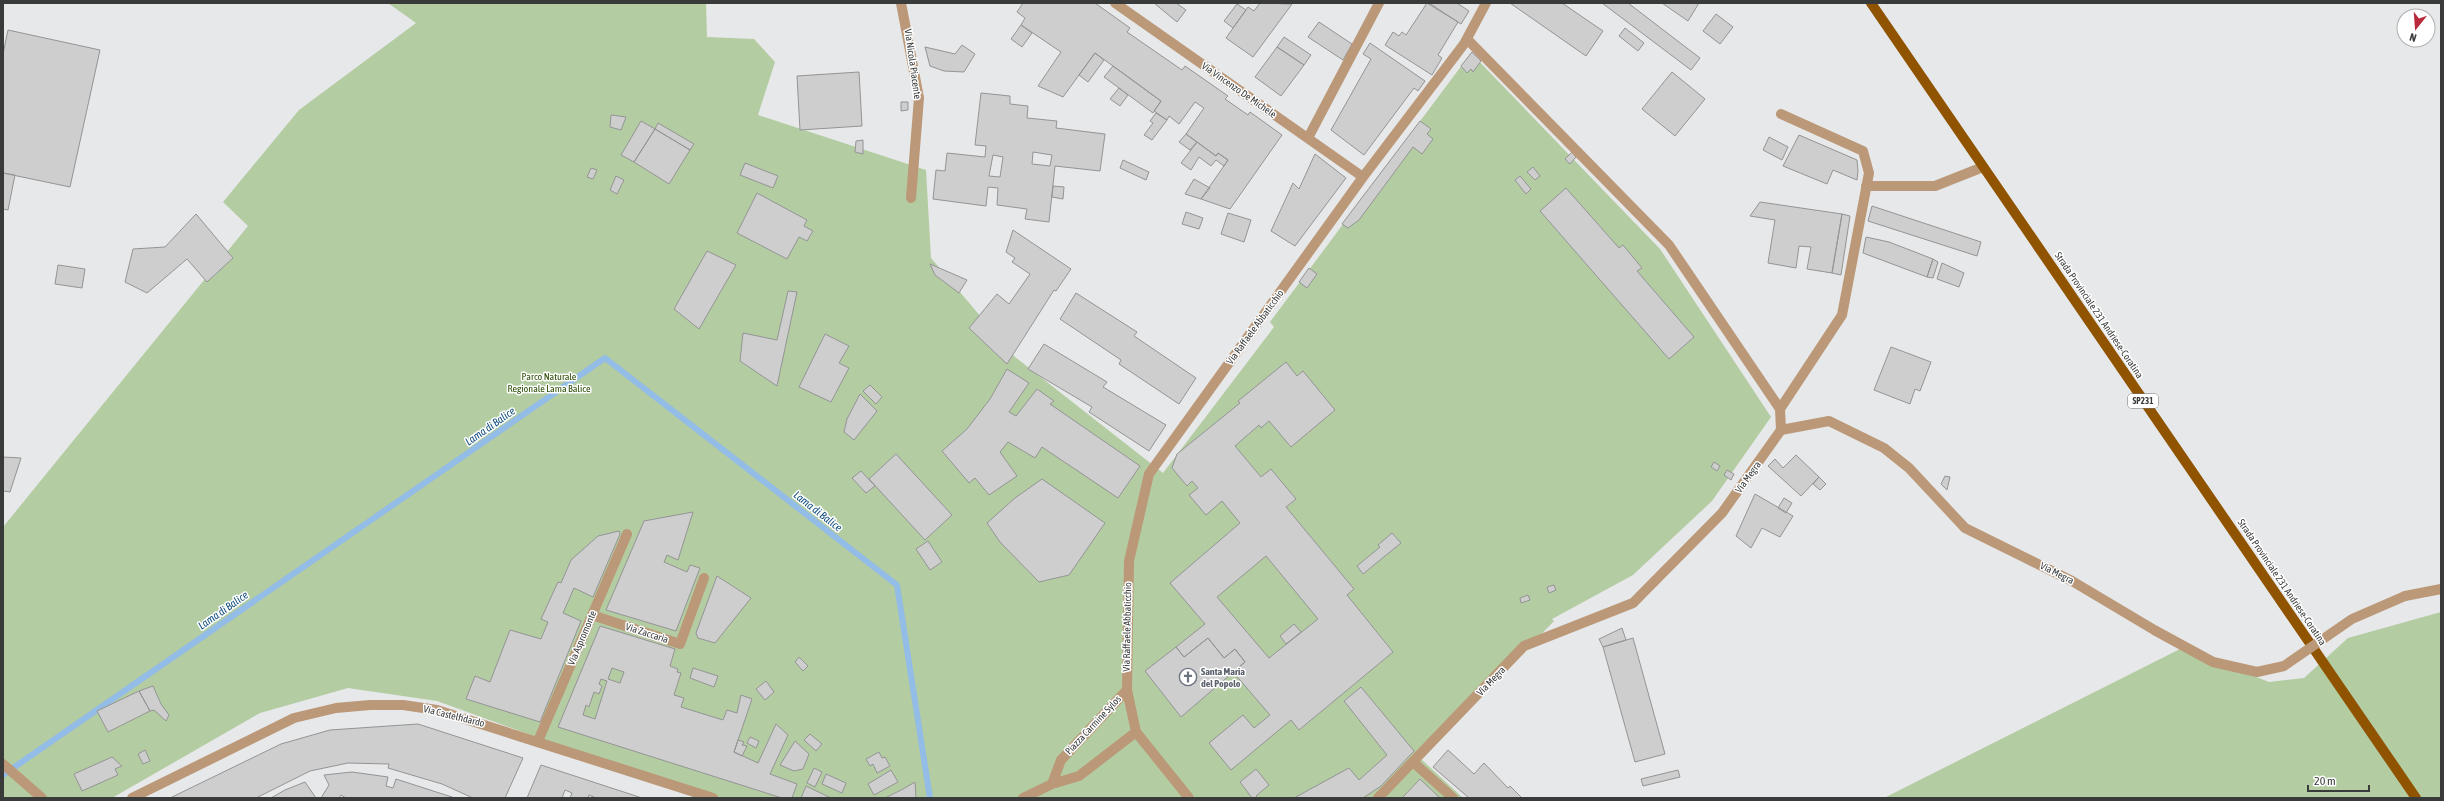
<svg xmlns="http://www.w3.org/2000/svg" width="2444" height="801" font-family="'Asap Condensed',sans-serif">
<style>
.green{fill:#b3cca2}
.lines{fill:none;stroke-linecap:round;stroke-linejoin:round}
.stream{stroke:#93bce6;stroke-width:6}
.building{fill:#cececf;stroke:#949495;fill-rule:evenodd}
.minor{stroke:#bb9878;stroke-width:10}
.tertiary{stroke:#bb9878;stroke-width:10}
.primary{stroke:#905400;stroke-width:10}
.minor-bridge{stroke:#bb9878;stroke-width:10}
.labels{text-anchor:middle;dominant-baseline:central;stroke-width:3;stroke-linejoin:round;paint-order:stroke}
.shield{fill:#fff;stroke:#747575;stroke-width:1}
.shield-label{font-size:9px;font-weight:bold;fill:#393a3a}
.street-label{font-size:10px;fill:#393a3a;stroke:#fff}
.park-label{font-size:10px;fill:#294b00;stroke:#fff}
.worship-label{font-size:10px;font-weight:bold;fill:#5b616d;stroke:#fff;text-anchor:start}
.water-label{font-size:11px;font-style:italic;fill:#0e4c7f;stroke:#fff}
</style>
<rect width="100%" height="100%" fill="#e7e8e9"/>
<path class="green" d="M 388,3 L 706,3 L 707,37 L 754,39 L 775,62 L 758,115 L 926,170 L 931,258 L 1015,357 L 1163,473 L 1274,327 L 1270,322 L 1471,53 L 1660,249 L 1771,417 L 1712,501 L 1633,575 L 1552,619 L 1554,621 L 1421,759 L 1463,798 L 704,798 L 437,701 L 348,688 L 260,713 L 112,798 L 3,798 L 3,527 L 248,226 L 223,202 L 299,110 L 416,23 Z
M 2441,612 L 2441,798 L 1884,798 L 2182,648 L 2269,682 L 2304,678 L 2348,638 Z"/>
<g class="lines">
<path class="stream" d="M 3,775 L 605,358 L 897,585 L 930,798"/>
</g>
<path class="building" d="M 1023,3 L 1095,3 L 1130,28 L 1127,32 L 1182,70 L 1185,66 L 1228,96 L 1225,99 L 1248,115 L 1250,112 L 1282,135 L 1230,209 L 1201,199 L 1228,160 L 1218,153 L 1216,156 L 1186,134 L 1204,108 L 1195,102 L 1179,124 L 1169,116 L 1167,120 L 1154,111 L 1161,101 L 1095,53 L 1063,97 L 1038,86 L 1061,52 L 1021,25 L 1025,18 L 1017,12 Z
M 1154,3 L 1176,3 L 1186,10 L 1177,22 Z
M 1260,3 L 1292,4 L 1253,57 L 1226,38 L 1248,7 L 1254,11 Z
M 1427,3 L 1458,22 L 1438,55 L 1442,58 L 1432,75 L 1385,45 L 1393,32 L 1399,36 L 1402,32 L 1406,35 Z
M 1429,3 L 1457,3 L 1469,11 L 1461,24 Z
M 1510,3 L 1562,3 L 1603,31 L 1586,56 Z
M 1602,3 L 1628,3 L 1700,58 L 1691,70 Z
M 1662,3 L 1699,3 L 1688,21 Z
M 1237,4 L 1246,10 L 1233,28 L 1224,21 Z
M 1716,14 L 1733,27 L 1720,44 L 1703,31 Z
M 1319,22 L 1352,44 L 1343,60 L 1308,37 Z
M 1021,25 L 1032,33 L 1022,47 L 1011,39 Z
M 1625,28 L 1644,43 L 1638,51 L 1619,36 Z
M 8,30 L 100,50 L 70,187 L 3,173 L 3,54 Z
M 1284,37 L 1311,55 L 1304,65 L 1277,47 Z
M 1370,43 L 1425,81 L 1418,91 L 1414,88 L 1364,155 L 1331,130 L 1371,59 L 1363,54 Z
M 962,45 L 975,54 L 964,72 L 944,71 L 930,66 L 925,47 L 955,54 Z
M 1277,47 L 1304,65 L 1281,96 L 1255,77 Z
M 1472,52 L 1481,61 L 1473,72 L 1471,69 L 1467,73 L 1461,66 Z
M 1095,53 L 1104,60 L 1088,82 L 1079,75 Z
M 1113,66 L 1161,101 L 1153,113 L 1104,77 Z
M 859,72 L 862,126 L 800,130 L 797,76 Z
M 1672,72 L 1705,99 L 1675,136 L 1642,109 Z
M 1119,88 L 1128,95 L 1120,106 L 1110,99 Z
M 981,93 L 1010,96 L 1010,104 L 1028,106 L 1027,118 L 1057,121 L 1056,128 L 1105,134 L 1100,171 L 1055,166 L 1049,222 L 1025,219 L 1027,209 L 997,205 L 998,188 L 988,187 L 986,206 L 933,199 L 936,170 L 945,171 L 947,153 L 985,157 L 986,146 L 975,145 ZM 1033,152 L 1052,155 L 1050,166 L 1032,164 ZM 993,155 L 1003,157 L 1000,177 L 989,176 Z
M 901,102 L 908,102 L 908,110 L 901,111 Z
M 1156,113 L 1167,120 L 1152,140 L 1144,135 L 1153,123 L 1150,121 Z
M 611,115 L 626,117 L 621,130 L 610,127 Z
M 641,121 L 655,129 L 634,162 L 621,155 Z
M 1420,121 L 1431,129 L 1427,134 L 1433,139 L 1422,154 L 1413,147 L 1359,220 L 1348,228 L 1342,224 Z
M 658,123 L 694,144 L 690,150 L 655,129 Z
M 655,129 L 690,150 L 669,184 L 634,162 Z
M 1186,134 L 1197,142 L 1190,150 L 1179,142 Z
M 1799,135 L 1857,160 L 1858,171 L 1857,180 L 1833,170 L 1827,184 L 1783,166 Z
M 1769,137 L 1788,147 L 1782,160 L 1763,150 Z
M 863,140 L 863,154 L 855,152 L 856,141 Z
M 1197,142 L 1216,156 L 1218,153 L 1228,160 L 1224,166 L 1216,160 L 1211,166 L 1199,157 L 1191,170 L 1181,163 Z
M 1572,152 L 1576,157 L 1570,164 L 1565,159 Z
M 1315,154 L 1346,178 L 1295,246 L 1271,231 L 1293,183 L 1299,189 Z
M 1123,160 L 1149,172 L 1146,180 L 1120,168 Z
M 745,163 L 778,176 L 773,188 L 740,175 Z
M 1533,167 L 1540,176 L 1535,180 L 1527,172 Z
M 591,168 L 597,170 L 593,179 L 587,177 Z
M 3,173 L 15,175 L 8,210 L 3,209 Z
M 616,176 L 624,180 L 617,194 L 610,190 Z
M 1520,176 L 1531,189 L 1526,194 L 1515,180 Z
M 1194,179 L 1210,188 L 1201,199 L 1185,194 Z
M 1053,186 L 1064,187 L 1063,199 L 1052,197 Z
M 1566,188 L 1619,248 L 1623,245 L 1642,268 L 1637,271 L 1694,337 L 1669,359 L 1540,211 Z
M 757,193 L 807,220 L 804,226 L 813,231 L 807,241 L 799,237 L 787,259 L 737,233 Z
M 1760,202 L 1842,214 L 1832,273 L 1807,269 L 1811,247 L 1799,246 L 1796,268 L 1768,263 L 1775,220 L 1750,216 Z
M 1872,206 L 1981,242 L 1977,256 L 1868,221 Z
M 1186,212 L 1203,218 L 1199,229 L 1182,224 Z
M 1228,213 L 1251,220 L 1244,242 L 1221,234 Z
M 196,214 L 233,258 L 207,282 L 187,259 L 147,293 L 125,282 L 133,249 L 165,247 Z
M 1842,214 L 1850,216 L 1841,275 L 1832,273 Z
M 1013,230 L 1071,269 L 1056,291 L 1054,290 L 1007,364 L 969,328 L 997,294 L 1009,304 L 1030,274 L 1012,262 L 1015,258 L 1006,252 Z
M 1866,237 L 1889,242 L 1933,259 L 1927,277 L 1863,253 Z
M 707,251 L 736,265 L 699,329 L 674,309 Z
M 1933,259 L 1938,262 L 1933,278 L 1927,277 Z
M 1942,263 L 1964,273 L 1959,287 L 1937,279 Z
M 930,264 L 967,280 L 959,293 L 935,275 Z
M 58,265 L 85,269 L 82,288 L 55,284 Z
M 1309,268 L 1317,274 L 1307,288 L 1299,282 Z
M 788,291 L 797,292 L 777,386 L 740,361 L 743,333 L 777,340 Z
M 1076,293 L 1137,332 L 1134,336 L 1196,378 L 1179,404 L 1119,364 L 1121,360 L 1060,319 Z
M 825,334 L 849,346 L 839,363 L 849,368 L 831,402 L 799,387 Z
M 1044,344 L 1107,382 L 1103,387 L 1166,425 L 1149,451 L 1089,412 L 1092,407 L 1028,369 Z
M 1891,347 L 1931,362 L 1920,391 L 1915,389 L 1910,404 L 1874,390 Z
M 1286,362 L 1297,376 L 1303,371 L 1335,410 L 1291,447 L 1269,421 L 1261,428 L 1259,425 L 1235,446 L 1261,477 L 1271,469 L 1296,499 L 1286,507 L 1354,589 L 1347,595 L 1393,652 L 1299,730 L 1291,720 L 1231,770 L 1209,743 L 1243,715 L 1254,728 L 1270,715 L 1233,672 L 1245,662 L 1235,649 L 1224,658 L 1208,638 L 1184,657 L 1176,647 L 1205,624 L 1170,583 L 1240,523 L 1222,501 L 1206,515 L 1189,495 L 1198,488 L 1192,481 L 1187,486 L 1172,468 L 1177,454 L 1240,403 L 1238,401 ZM 1266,556 L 1318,619 L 1269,658 L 1217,597 Z
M 1007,369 L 1029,383 L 1009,412 L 1016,416 L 1037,389 L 1054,401 L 1050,404 L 1140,466 L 1118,498 L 1042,447 L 1035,458 L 1008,442 L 1000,452 L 1017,476 L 989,495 L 975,478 L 969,483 L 942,451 L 967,429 L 990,399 Z
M 870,385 L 882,397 L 876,404 L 863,391 Z
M 860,394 L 877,411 L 854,440 L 844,432 L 847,419 Z
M 896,454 L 952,515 L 925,540 L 869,479 Z
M 1796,455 L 1819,477 L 1801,496 L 1768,466 L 1775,459 L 1783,468 Z
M 3,457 L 21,458 L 10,492 L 3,491 Z
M 1714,462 L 1720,466 L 1717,471 L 1711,467 Z
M 1727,470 L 1734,474 L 1731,480 L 1724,475 Z
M 861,471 L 875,486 L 866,493 L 852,478 Z
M 1945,476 L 1950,477 L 1947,490 L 1941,484 Z
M 1819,477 L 1826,484 L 1820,490 L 1813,484 Z
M 1042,479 L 1105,523 L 1069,575 L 1039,582 L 1000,542 L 987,523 L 1015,498 Z
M 1755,494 L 1793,516 L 1780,537 L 1762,528 L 1751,548 L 1736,536 Z
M 1784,498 L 1792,503 L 1786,513 L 1778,508 Z
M 693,512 L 678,560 L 667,555 L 664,562 L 687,572 L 690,565 L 700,568 L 676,631 L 606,610 L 644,521 Z
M 619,531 L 620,534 L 593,597 L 574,588 L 563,613 L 581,621 L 540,722 L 466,699 L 475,676 L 490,682 L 510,630 L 541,639 L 548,622 L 541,619 L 558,582 L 561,583 L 571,560 L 598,536 Z
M 1392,533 L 1401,543 L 1363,574 L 1357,566 L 1380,547 L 1378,545 Z
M 928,541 L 942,562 L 930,570 L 916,549 Z
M 717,576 L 751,598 L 715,643 L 698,638 L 696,633 Z
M 1554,585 L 1556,590 L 1549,593 L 1547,587 Z
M 1528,595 L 1530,600 L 1521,603 L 1520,598 Z
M 1294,624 L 1301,632 L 1286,644 L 1280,636 Z
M 600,626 L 675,649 L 670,666 L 678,669 L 677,672 L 681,673 L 674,695 L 684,698 L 681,707 L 723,720 L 727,710 L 737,713 L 741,695 L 752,699 L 734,752 L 758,763 L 776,724 L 788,735 L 770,774 L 797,784 L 792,798 L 782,798 L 558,727 ZM 612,668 L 624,672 L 620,683 L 608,679 ZM 601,679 L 607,681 L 595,719 L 583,715 L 586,705 L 589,707 L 594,692 L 599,694 L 602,686 L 599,684 Z
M 1622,628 L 1626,640 L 1603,647 L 1599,639 Z
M 1208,638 L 1224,658 L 1235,649 L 1245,662 L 1181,717 L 1145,671 L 1176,647 L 1184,657 Z
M 1633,638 L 1665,754 L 1635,762 L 1603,647 Z
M 799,657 L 808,666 L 803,671 L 795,662 Z
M 693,668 L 718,676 L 714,687 L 690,678 Z
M 766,681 L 774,692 L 765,700 L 756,689 Z
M 153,686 L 161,704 L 169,715 L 166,721 L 154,710 L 150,711 L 139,691 Z
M 1361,687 L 1414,751 L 1381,786 L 1363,798 L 1294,798 L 1349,768 L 1359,780 L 1387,755 L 1344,701 Z
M 139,691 L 150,711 L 108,732 L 97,711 Z
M 418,724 L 523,758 L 505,798 L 473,798 L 442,784 L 388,768 L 389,764 L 348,763 L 310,771 L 256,798 L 170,798 L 281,744 L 330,730 Z
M 810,734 L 822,744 L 816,751 L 804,740 Z
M 750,737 L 759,741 L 756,748 L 747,743 Z
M 738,740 L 744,742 L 742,745 L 747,746 L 742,756 L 734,752 Z
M 795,741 L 809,754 L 803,769 L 794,771 L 780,765 Z
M 145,750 L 150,761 L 143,764 L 138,754 Z
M 1448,750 L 1474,774 L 1484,763 L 1508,788 L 1510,786 L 1522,798 L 1469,798 L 1433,767 Z
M 879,752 L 882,758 L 885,757 L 890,766 L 877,773 L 873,764 L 870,766 L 866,759 Z
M 112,757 L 122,766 L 115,769 L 118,775 L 82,791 L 74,774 Z
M 541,765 L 636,796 L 642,798 L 596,798 L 589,795 L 588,798 L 570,798 L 572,793 L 565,790 L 562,798 L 527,798 Z
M 814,768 L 822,772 L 815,787 L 807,783 Z
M 1256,769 L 1269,785 L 1256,796 L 1257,798 L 1252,798 L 1240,782 Z
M 891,770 L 898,782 L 874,795 L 868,784 Z
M 1678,770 L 1680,777 L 1643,786 L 1641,779 Z
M 352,772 L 388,777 L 386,786 L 393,788 L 396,779 L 455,798 L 346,798 L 341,795 L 339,798 L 321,798 L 329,785 L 324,775 Z
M 826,774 L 846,783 L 842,793 L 822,784 Z
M 1420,779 L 1440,798 L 1402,798 Z
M 305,782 L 316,798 L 271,798 L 285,790 Z
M 915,782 L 916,798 L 885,798 L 903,789 Z
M 806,786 L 831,798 L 801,798 Z"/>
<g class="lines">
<path class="minor" d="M 901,3 L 919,98 L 911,198
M 1115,3 L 1363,177
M 1467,39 L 1669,245 L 1780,409
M 1781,114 L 1863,151 L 1869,173 L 1842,315 L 1780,409 L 1781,430
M 1308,138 L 1379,3
M 1866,186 L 1935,186 L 1983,167
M 2405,596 L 2441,589
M 592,615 L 680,644 L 704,578
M 1127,690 L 1129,561 L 1149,474 L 1363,177 L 1464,44 L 1486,3
M 538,741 L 627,534
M 1413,762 L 1453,798
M 1052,784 L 1061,760 L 1127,690 L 1136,732 L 1189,798
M 1023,798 L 1052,784 L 1079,776 L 1136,732
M 1378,798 L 1524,646 L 1633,603 L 1722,513 L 1781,430 L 1829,421 L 1884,448 L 1909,468 L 1965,528 L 2072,581 L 2156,631"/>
<path class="tertiary" d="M 3,764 L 42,798
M 132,798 L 294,718 L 336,708 L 370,705 L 403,705 L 437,710 L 713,798"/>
<path class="primary" d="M 1871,3 L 2416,798"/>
<path class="minor-bridge" d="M 2156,631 L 2213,662 L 2257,672 L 2284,666 L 2352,619 L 2405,596"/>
</g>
<defs>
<symbol id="church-ring" viewBox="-11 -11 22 22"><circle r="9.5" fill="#fff" stroke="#6b7280" stroke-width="1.5"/><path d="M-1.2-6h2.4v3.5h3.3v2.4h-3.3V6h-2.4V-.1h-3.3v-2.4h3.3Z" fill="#6b7280"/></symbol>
</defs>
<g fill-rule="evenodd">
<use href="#church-ring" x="1178" y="667" width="20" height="20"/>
</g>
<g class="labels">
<rect class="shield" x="2128" y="394" width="30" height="14" rx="3"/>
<g class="shield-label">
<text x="2143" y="401">SP231</text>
</g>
<g class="street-label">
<text transform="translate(913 64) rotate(82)">Via Nicola Piacente</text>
<text transform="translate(1239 90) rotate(35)">Via Vincenzo De Michele</text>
<text transform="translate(2099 315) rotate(56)">Strada Provinciale 231 Andriese-Coratina</text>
<text transform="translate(1255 327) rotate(-54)">Via Raffaele Abbaticchio</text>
<text transform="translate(1748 477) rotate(-54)">Via Megra</text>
<text transform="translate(2057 573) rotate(27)">Via Megra</text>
<text transform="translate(2282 582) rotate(56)">Strada Provinciale 231 Andriese-Coratina</text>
<text transform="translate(1127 627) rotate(-89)">Via Raffaele Abbaticchio</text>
<text transform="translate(647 633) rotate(18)">Via Zaccaria</text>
<text transform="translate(582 638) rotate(-67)">Via Aspromonte</text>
<text transform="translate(1491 681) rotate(-46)">Via Megra</text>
<text transform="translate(454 716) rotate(14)">Via Castelfidardo</text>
<text transform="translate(1093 725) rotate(-47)">Piazza Carmine Sylos</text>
</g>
<g class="park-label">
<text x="549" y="376">Parco Naturale<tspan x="549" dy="12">Regionale Lama Balice</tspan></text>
</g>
<g class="worship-label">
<text x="1201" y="671">Santa Maria<tspan x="1201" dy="12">del Popolo</tspan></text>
</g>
<g class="water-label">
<text transform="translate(490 426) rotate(-35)">Lama di Balice</text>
<text transform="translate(818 511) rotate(38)">Lama di Balice</text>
<text transform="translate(223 610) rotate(-35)">Lama di Balice</text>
</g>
</g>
<rect width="2444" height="801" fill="none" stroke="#393a3a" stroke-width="8"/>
<g transform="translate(2416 28) rotate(197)"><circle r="19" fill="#ffffff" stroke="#b0b0b0"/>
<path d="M0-3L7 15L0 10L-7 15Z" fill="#ba293b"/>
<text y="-6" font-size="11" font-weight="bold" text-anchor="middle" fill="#393a3a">N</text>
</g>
<path d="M2308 785v6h61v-6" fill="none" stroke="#393a3a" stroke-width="2"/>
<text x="2314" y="785" font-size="12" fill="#393a3a" stroke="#ffffff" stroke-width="3" paint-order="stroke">20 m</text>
</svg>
